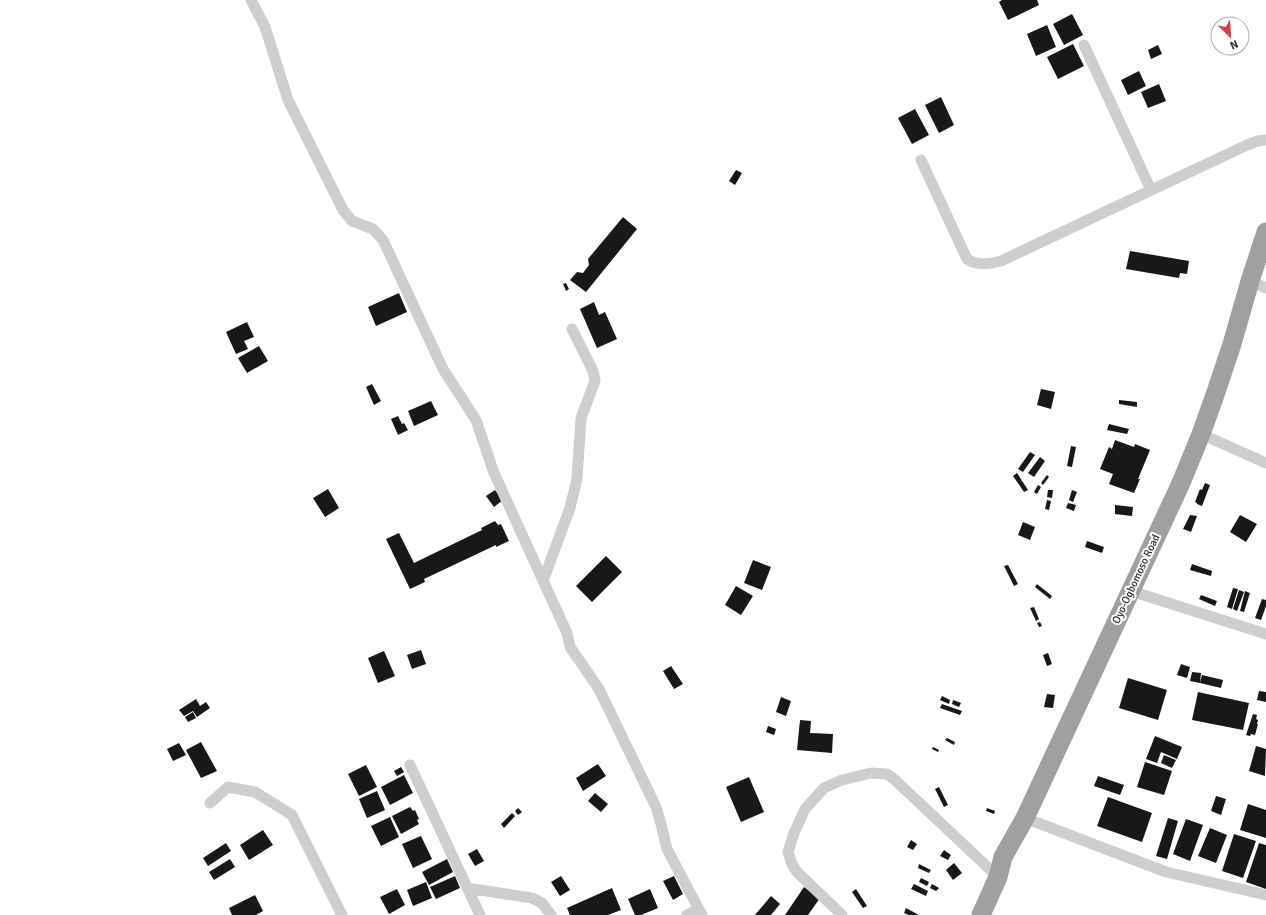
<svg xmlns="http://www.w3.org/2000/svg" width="1266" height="915" font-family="Signika,sans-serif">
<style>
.building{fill:#181818}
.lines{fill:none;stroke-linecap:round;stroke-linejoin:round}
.minor{stroke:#cecece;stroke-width:11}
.trunk{stroke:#a0a0a0;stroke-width:19}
.labels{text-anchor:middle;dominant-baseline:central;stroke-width:4;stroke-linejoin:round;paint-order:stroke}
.street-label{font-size:11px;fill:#313131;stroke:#fff}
</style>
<rect width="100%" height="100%" fill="#fff"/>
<path class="building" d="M 1002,0 L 1037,0 L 1039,5 L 1008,20 L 999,2 Z
M 1072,14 L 1083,35 L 1064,45 L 1053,24 Z
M 1047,25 L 1056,47 L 1036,56 L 1027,34 Z
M 1073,44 L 1084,66 L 1058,79 L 1047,57 Z
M 1158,45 L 1162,54 L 1151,59 L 1148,50 Z
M 1139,71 L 1146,86 L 1128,95 L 1121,80 Z
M 1159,84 L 1166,101 L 1148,108 L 1141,92 Z
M 941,97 L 954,125 L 939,133 L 925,105 Z
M 915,109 L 929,135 L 912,144 L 898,118 Z
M 736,170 L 742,173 L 735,185 L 729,181 Z
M 623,217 L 637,229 L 586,292 L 570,280 L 577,272 L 583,273 L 589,265 L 588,259 Z
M 1130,251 L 1189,261 L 1187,274 L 1180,273 L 1179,278 L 1126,269 Z
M 566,283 L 569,289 L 566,291 L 563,284 Z
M 399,293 L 407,312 L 376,326 L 368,307 Z
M 594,302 L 599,315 L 605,312 L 617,339 L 597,348 L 580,309 Z
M 247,322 L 254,337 L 244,341 L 248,349 L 236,354 L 226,332 Z
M 259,346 L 268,361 L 247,373 L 238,358 Z
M 372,384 L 381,401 L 374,405 L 366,387 Z
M 1041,389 L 1055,392 L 1051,409 L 1037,405 Z
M 1119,400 L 1137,402 L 1137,407 L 1119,404 Z
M 431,401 L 438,415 L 414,426 L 408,411 Z
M 398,416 L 402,424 L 404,423 L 408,430 L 398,435 L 391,419 Z
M 1109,424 L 1129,429 L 1127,434 L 1107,430 Z
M 1115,440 L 1134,447 L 1135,444 L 1150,450 L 1138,479 L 1140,479 L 1134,493 L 1109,484 L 1113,474 L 1100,469 L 1109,447 L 1112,449 Z
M 1071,446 L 1076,447 L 1072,467 L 1067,466 Z
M 1030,452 L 1035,455 L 1023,472 L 1018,469 Z
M 1040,457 L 1045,461 L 1034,477 L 1028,473 Z
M 1017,473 L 1028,490 L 1024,492 L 1013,476 Z
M 1047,475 L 1049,477 L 1043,485 L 1041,483 Z
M 1205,483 L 1210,485 L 1202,506 L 1197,504 L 1197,503 L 1195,502 L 1200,489 L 1202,490 Z
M 1038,485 L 1041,487 L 1037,494 L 1034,492 Z
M 328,489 L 339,508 L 325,517 L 313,498 Z
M 495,490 L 503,500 L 494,507 L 486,496 Z
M 1048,490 L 1053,490 L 1052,498 L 1047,497 Z
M 1072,490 L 1077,492 L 1073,502 L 1069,500 Z
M 1047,500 L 1051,501 L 1049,510 L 1045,509 Z
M 1068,503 L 1076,505 L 1074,511 L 1066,508 Z
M 1115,505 L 1133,507 L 1132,516 L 1115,514 Z
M 1190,515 L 1197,516 L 1191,532 L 1183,529 Z
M 1240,515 L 1257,524 L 1246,542 L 1230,532 Z
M 495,521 L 498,525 L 501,524 L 509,541 L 496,547 L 496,545 L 424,579 L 425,582 L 410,589 L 386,539 L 399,533 L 414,563 L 482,530 L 481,528 Z
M 1023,522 L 1035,527 L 1030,540 L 1018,535 Z
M 1087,541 L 1104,547 L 1102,553 L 1085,547 Z
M 606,556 L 622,572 L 592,602 L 576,586 Z
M 753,560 L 771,567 L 762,590 L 744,583 Z
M 1192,564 L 1212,571 L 1211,576 L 1190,570 Z
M 1008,565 L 1018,584 L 1014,586 L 1004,566 Z
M 1037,584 L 1052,596 L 1050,599 L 1035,587 Z
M 736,586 L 753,596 L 741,615 L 725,605 Z
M 1233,588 L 1238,589 L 1232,609 L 1227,607 Z
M 1239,590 L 1244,592 L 1237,611 L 1233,609 Z
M 1245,591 L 1250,593 L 1244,612 L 1240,611 Z
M 1201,595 L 1217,601 L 1215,606 L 1199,599 Z
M 1262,599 L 1266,600 L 1266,606 L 1261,620 L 1255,618 Z
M 1034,607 L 1039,619 L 1036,621 L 1030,608 Z
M 1040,622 L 1042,626 L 1039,627 L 1037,623 Z
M 421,650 L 426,664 L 412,669 L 407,655 Z
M 384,651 L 395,676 L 378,683 L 368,658 Z
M 1048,653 L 1052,664 L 1047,666 L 1043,655 Z
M 1181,664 L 1190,667 L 1187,678 L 1177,675 Z
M 671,666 L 683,684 L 674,689 L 663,671 Z
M 1192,672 L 1201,673 L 1200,683 L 1190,681 Z
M 1202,675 L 1223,680 L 1221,688 L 1200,683 Z
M 1128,678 L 1167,690 L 1158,720 L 1119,708 Z
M 1259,691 L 1266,692 L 1266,702 L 1257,700 Z
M 1198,692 L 1249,703 L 1243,730 L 1192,720 Z
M 1047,694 L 1055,695 L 1053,708 L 1044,707 Z
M 942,696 L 950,700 L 949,704 L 940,700 Z
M 781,697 L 791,701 L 786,716 L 776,712 Z
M 196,699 L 200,706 L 206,702 L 210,708 L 197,717 L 193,711 L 184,716 L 179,710 Z
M 953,700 L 961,703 L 959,707 L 952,704 Z
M 942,704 L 962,711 L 960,715 L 940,708 Z
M 193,712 L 196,718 L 188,722 L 185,717 Z
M 1253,714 L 1257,715 L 1256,719 L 1258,720 L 1257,724 L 1258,724 L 1255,735 L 1251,734 L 1250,736 L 1246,735 Z
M 800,720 L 811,721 L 810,733 L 833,734 L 832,753 L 797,750 Z
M 768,726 L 776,729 L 774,735 L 766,732 Z
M 1155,736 L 1182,747 L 1177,759 L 1161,752 L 1157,763 L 1146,759 Z
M 947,738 L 955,742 L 954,745 L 945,740 Z
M 201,742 L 217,771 L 201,778 L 186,750 Z
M 179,743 L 186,755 L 173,761 L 167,749 Z
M 1256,746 L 1266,749 L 1265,776 L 1249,771 Z
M 933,747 L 939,750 L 938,752 L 932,749 Z
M 1164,755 L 1176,760 L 1172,768 L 1161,763 Z
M 1145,762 L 1172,771 L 1164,795 L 1137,787 Z
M 598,764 L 606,776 L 583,791 L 576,778 Z
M 366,765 L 377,787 L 359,796 L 348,774 Z
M 401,767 L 404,772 L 397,776 L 394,771 Z
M 404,775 L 413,793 L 390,805 L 381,787 Z
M 1098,776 L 1124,785 L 1120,795 L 1094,786 Z
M 749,777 L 764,812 L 741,822 L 726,787 Z
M 939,787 L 948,805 L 944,807 L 935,789 Z
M 377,791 L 385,810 L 367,818 L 359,799 Z
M 595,793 L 608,804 L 601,812 L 588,801 Z
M 1216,796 L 1226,799 L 1221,815 L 1211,811 Z
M 1108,797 L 1152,813 L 1142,842 L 1097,826 Z
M 1248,804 L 1266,810 L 1266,838 L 1240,830 Z
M 410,807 L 413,811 L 415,810 L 419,819 L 417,820 L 419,824 L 401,834 L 392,816 Z
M 518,808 L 522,812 L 518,815 L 515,811 Z
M 987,808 L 995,811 L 994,814 L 986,811 Z
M 512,813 L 515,816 L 504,828 L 501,824 Z
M 390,817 L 399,837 L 381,846 L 371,826 Z
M 1168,818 L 1178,821 L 1167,859 L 1156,856 Z
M 1186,819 L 1203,825 L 1190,861 L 1173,854 Z
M 1210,828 L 1227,835 L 1216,863 L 1198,856 Z
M 263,830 L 273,845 L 249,860 L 240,845 Z
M 1234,834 L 1256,841 L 1243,878 L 1222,871 Z
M 421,836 L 432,859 L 413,868 L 402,844 Z
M 911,840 L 917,844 L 913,850 L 907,847 Z
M 226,843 L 231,851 L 208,866 L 203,858 Z
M 1259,843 L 1266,845 L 1266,889 L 1246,882 Z
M 477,849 L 484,861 L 475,866 L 468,854 Z
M 944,850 L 951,855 L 948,860 L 940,856 Z
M 230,859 L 235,867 L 214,880 L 209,872 Z
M 447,859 L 453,872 L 429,885 L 422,872 Z
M 954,863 L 962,873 L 953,880 L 946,870 Z
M 919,864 L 931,870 L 929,873 L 918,868 Z
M 455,876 L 460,888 L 436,899 L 430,887 Z
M 561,876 L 570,890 L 560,896 L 551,882 Z
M 674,876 L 683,894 L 673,900 L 663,881 Z
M 921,878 L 929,882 L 927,886 L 919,882 Z
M 426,882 L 432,898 L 413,906 L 407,890 Z
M 914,884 L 928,891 L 926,896 L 911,889 Z
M 932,884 L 939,888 L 936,891 L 930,888 Z
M 804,887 L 820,898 L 808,915 L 785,915 Z
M 612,888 L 621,910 L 608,915 L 570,915 L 567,908 Z
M 397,889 L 405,905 L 389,914 L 380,897 Z
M 650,889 L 658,908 L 641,915 L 635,915 L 628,899 Z
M 856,889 L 867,906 L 863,908 L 852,892 Z
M 255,895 L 263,911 L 256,915 L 232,915 L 229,908 Z
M 771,896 L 780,904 L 771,915 L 755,915 Z
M 906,908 L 919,915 L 909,915 L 904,913 Z"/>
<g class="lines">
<path class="minor" d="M 251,0 L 265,27 L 288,100 L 343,210 L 352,221 L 373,229 L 383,240 L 443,369 L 476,420 L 494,473 L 567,633 L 570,647 L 599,689 L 656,807 L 661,824 L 667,849 L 702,915
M 1084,45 L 1151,190
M 921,160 L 967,259 C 978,266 989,264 1001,261 L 1247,145 L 1258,141 L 1266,140
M 1250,281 L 1266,288
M 1201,434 L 1266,463
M 543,581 L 570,508 L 577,479 L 581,418 L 595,381 L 594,375 L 592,369 L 572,329
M 1131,591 L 1266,634
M 410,765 L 480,915
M 210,803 L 228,787 L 255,792 L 292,815 L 342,915
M 1025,818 L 1166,872 L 1266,895
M 467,888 L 532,898 L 542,903 L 551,915
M 687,915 L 698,909
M 842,915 L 797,872 L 792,864 L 788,852 L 794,833 L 805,809 L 824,788 L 842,780 L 871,773 L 887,774 L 895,780 L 998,877"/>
<path class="trunk" d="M 981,915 L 998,877 L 1003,857 L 1025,818 L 1181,483 L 1201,434 L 1216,392 L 1232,344 L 1250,281 L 1266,232"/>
</g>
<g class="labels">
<g class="street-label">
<text transform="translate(1136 579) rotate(-65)">Oyo-Ogbomoso Road</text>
</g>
</g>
<g transform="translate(1230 36) rotate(155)"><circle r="19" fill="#ffffff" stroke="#adadad"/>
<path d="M0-3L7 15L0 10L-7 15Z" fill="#dc3f47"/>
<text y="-6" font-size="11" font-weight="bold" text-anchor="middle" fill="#313131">N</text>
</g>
</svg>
